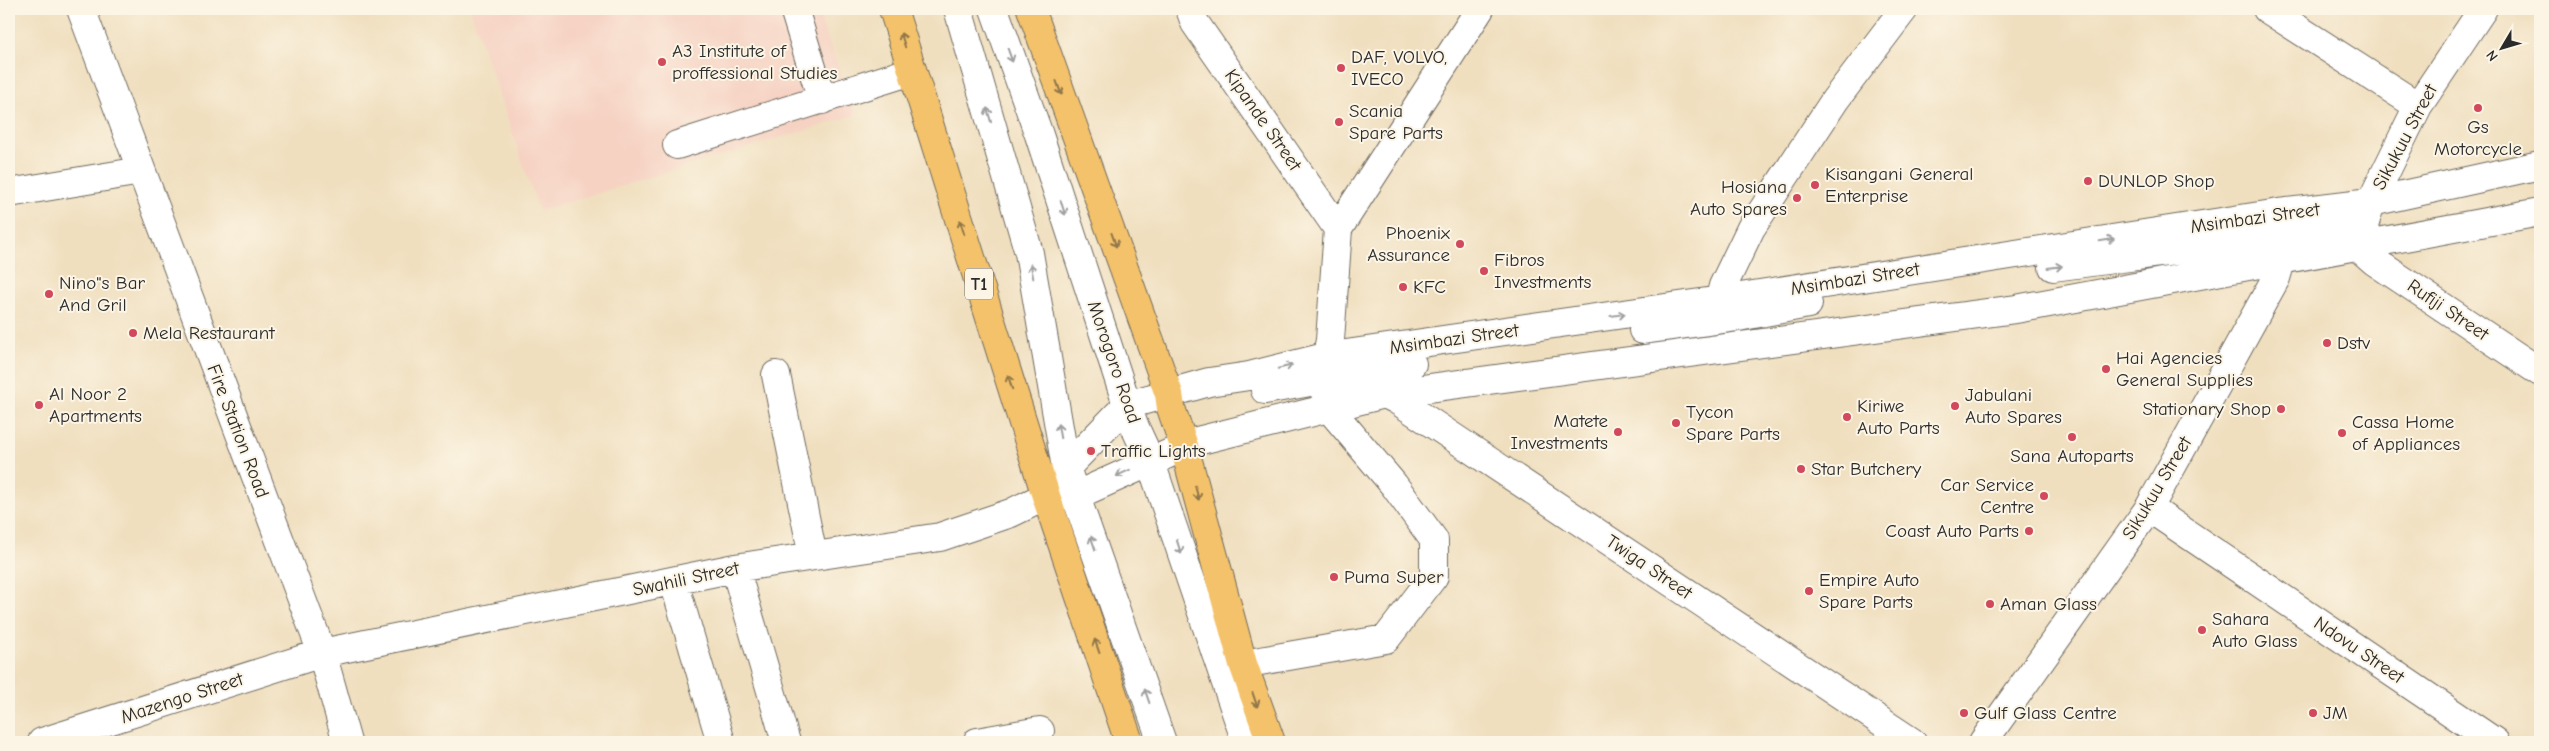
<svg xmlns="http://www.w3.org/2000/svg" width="2549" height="751" font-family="'Comic Neue',sans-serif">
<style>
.built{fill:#f6d2c3}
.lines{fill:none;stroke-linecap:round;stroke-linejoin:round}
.minor-casing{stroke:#706a5f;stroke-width:30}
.highway-casing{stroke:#706a5f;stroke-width:30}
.minor{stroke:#fff;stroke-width:28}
.highway{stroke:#f4c26a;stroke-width:28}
.oneway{stroke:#90764a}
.oneway2{stroke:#a0a0a0}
.poi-dot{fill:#d1495b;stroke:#fcf5e5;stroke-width:2}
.labels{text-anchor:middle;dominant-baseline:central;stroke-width:4;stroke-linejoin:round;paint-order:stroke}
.shield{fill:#fcf5e5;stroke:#6a6863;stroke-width:1}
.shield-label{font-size:18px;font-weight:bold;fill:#2b2b2b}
.poi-label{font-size:19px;fill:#2b2b2b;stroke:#fcf5e5;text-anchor:start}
.street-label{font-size:19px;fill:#2b2b2b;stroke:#fcf5e5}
</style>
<rect width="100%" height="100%" fill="#fcf5e5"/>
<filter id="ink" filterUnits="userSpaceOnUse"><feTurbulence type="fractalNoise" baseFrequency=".02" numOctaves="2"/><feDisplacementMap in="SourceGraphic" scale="10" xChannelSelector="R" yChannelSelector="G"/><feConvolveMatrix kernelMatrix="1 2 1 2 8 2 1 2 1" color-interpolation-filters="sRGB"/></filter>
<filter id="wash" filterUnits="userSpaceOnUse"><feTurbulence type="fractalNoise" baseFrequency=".0096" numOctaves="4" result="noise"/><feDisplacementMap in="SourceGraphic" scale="20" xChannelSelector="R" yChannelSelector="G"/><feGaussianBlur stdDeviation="1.12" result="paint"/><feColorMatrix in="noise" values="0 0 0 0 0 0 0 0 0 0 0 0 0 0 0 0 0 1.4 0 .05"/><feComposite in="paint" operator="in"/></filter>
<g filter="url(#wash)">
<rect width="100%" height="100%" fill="#f0dfbf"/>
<path class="built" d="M 470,9 L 817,9 L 856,115 L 539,211 Z"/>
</g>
<g filter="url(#ink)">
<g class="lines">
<defs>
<path id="minor" d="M 81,9 L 322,653 L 347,742
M 794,9 L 822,100
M 958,9 L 1029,253 L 1066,468 L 1162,742
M 994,9 L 1039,135 L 1133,423 L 1150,460 L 1246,742
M 1190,9 L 1195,23 L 1338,229
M 2267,9 L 2418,106
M 2483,9 L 2418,106 L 2371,202 L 2358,247 L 2374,261 L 2540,372
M 677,145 L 912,71
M 9,193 L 141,171
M 2053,267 L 2280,237 L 2364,219
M 1715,316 L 1723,286 L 1751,228 L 1835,100 L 1904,9
M 1643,330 L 1738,317 L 1808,304
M 776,375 L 813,556
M 1265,390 L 1412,364
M 1385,394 L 1397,400 L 1912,742
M 1046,496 L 1066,468 L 1127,405 L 1209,382 L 1249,376 L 1325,357 L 1721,300 L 2279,213 L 2371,202 L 2540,165
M 2149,508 L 2495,742
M 735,568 L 786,742
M 674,582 L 721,742
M 1243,664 L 1386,639 L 1434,576 L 1434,540 L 1394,485 L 1328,407 L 1322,379 L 1330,340 L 1338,229 L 1480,9
M 42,742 L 322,653 L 735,568 L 940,537 L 1011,513 L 1046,496 L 1077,495 L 1197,441 L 1385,394 L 2016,309 L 2540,212
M 977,742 L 1040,731
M 1983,742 L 2149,508 L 2276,278 L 2281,261 L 2281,246"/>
<path id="highway" d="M 893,9 L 1046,496 L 1129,742
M 1031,9 L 1169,394 L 1171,408 L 1184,446 L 1243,664 L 1271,742"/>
</defs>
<use href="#minor" class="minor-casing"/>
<use href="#highway" class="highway-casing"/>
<use href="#minor" class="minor"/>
<use href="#highway" class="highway"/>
</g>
<defs><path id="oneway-shaft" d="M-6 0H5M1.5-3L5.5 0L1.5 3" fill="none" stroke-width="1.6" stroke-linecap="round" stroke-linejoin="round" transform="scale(1.25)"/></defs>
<g class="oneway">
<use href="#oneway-shaft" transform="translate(903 40) rotate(-107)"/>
<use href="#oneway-shaft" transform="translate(1059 88) rotate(70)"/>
<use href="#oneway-shaft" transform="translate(962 227) rotate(-107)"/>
<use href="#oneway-shaft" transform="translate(1114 240) rotate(70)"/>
<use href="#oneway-shaft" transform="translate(1010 382) rotate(-107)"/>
<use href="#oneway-shaft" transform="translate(1197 493) rotate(75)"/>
<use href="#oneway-shaft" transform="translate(1097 646) rotate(-109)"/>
<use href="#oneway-shaft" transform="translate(1255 700) rotate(71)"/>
</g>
<g class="oneway2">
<use href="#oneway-shaft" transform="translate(1010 55) rotate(70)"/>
<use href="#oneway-shaft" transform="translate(989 115) rotate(-106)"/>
<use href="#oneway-shaft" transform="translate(1063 208) rotate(72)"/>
<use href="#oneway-shaft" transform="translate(2107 240) rotate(-9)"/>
<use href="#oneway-shaft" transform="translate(2055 267) rotate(-7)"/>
<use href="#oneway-shaft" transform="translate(1032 271) rotate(-100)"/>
<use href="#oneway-shaft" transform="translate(1618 315) rotate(-8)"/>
<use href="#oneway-shaft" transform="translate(1285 367) rotate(-14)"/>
<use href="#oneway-shaft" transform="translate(1059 431) rotate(-100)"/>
<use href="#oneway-shaft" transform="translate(1123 473) rotate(155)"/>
<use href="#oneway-shaft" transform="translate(1093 543) rotate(-109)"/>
<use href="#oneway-shaft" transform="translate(1179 547) rotate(72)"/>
<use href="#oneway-shaft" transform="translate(1147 696) rotate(-109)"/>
</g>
</g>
<g class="poi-dot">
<circle cx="662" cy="62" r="5"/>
<circle cx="1341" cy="68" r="5"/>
<circle cx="2478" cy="108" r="5"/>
<circle cx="1339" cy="122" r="5"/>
<circle cx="2088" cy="181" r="5"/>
<circle cx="1815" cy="185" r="5"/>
<circle cx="1797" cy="198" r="5"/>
<circle cx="1460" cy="244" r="5"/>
<circle cx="1484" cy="271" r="5"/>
<circle cx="1403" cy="287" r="5"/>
<circle cx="49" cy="294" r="5"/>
<circle cx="133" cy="333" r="5"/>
<circle cx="2327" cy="343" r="5"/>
<circle cx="2106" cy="369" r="5"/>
<circle cx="39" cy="405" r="5"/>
<circle cx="1955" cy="406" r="5"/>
<circle cx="2281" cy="409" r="5"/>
<circle cx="1847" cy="417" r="5"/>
<circle cx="1676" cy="423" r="5"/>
<circle cx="1618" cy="432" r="5"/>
<circle cx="2342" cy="433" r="5"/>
<circle cx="2072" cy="437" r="5"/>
<circle cx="1091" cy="451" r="5"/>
<circle cx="1801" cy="469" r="5"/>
<circle cx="2044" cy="496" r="5"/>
<circle cx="2029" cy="531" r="5"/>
<circle cx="1334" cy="577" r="5"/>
<circle cx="1809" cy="591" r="5"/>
<circle cx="1990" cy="604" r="5"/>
<circle cx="2202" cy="630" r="5"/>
<circle cx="1964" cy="713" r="5"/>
<circle cx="2313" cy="713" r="5"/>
</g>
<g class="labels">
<rect class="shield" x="965" y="268.5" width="28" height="31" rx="4"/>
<g class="shield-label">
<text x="979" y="284">T1</text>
</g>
<g class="poi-label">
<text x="672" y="51">A3 Institute of<tspan x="672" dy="22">proffessional Studies</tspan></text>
<text x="1351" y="57">DAF, VOLVO,<tspan x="1351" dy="22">IVECO</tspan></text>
<text x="1349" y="111">Scania<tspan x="1349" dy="22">Spare Parts</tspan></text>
<text x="2478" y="127" text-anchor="middle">Gs<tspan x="2478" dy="22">Motorcycle</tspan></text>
<text x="1825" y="174">Kisangani General<tspan x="1825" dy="22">Enterprise</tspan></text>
<text x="2098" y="181">DUNLOP Shop</text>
<text x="1787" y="187" text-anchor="end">Hosiana<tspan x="1787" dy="22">Auto Spares</tspan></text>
<text x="1450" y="233" text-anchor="end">Phoenix<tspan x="1450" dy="22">Assurance</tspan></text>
<text x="1494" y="260">Fibros<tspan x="1494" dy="22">Investments</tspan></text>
<text x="59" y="283">Nino"s Bar<tspan x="59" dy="22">And Gril</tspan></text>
<text x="1413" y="287">KFC</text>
<text x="143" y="333">Mela Restaurant</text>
<text x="2337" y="343">Dstv</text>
<text x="2116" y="358">Hai Agencies<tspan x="2116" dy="22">General Supplies</tspan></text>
<text x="49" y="394">Al Noor 2<tspan x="49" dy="22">Apartments</tspan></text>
<text x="1965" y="395">Jabulani<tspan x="1965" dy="22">Auto Spares</tspan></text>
<text x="1857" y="406">Kiriwe<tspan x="1857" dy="22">Auto Parts</tspan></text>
<text x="2271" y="409" text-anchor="end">Stationary Shop</text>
<text x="1686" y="412">Tycon<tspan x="1686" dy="22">Spare Parts</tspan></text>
<text x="1608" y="421" text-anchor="end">Matete<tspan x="1608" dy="22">Investments</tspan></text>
<text x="2352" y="422">Cassa Home<tspan x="2352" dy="22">of Appliances</tspan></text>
<text x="1101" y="451">Traffic Lights</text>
<text x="2072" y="456" text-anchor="middle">Sana Autoparts</text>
<text x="1811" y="469">Star Butchery</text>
<text x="2034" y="485" text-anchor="end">Car Service<tspan x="2034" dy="22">Centre</tspan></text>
<text x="2019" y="531" text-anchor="end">Coast Auto Parts</text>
<text x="1344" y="577">Puma Super</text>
<text x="1819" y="580">Empire Auto<tspan x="1819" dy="22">Spare Parts</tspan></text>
<text x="2000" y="604">Aman Glass</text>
<text x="2212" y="619">Sahara<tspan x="2212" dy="22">Auto Glass</tspan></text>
<text x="1974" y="713">Gulf Glass Centre</text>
<text x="2323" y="713">JM</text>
</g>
<g class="street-label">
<text transform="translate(1263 120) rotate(55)">Kipande Street</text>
<text transform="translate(2405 137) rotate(-62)">Sikukuu Street</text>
<text transform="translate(2255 218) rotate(-8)">Msimbazi Street</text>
<text transform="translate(1855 279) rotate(-9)">Msimbazi Street</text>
<text transform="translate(2448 310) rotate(34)">Rufiji Street</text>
<text transform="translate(1454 339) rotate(-8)">Msimbazi Street</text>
<text transform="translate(1114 362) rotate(71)">Morogoro Road</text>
<text transform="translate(238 431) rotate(69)">Fire Station Road</text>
<text transform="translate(2157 488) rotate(-59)">Sikukuu Street</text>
<text transform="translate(1649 567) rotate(34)">Twiga Street</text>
<text transform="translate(686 579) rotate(-12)">Swahili Street</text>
<text transform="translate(2359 650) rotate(34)">Ndovu Street</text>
<text transform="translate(182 698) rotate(-18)">Mazengo Street</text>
</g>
</g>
<rect width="2549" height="751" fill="none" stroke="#fcf5e5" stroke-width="30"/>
<g transform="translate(2502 48) rotate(232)" stroke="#fcf5e5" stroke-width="4" paint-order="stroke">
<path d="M0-4L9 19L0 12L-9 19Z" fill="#2b2b2b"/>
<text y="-8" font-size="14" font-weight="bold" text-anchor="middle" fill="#2b2b2b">N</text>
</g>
</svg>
